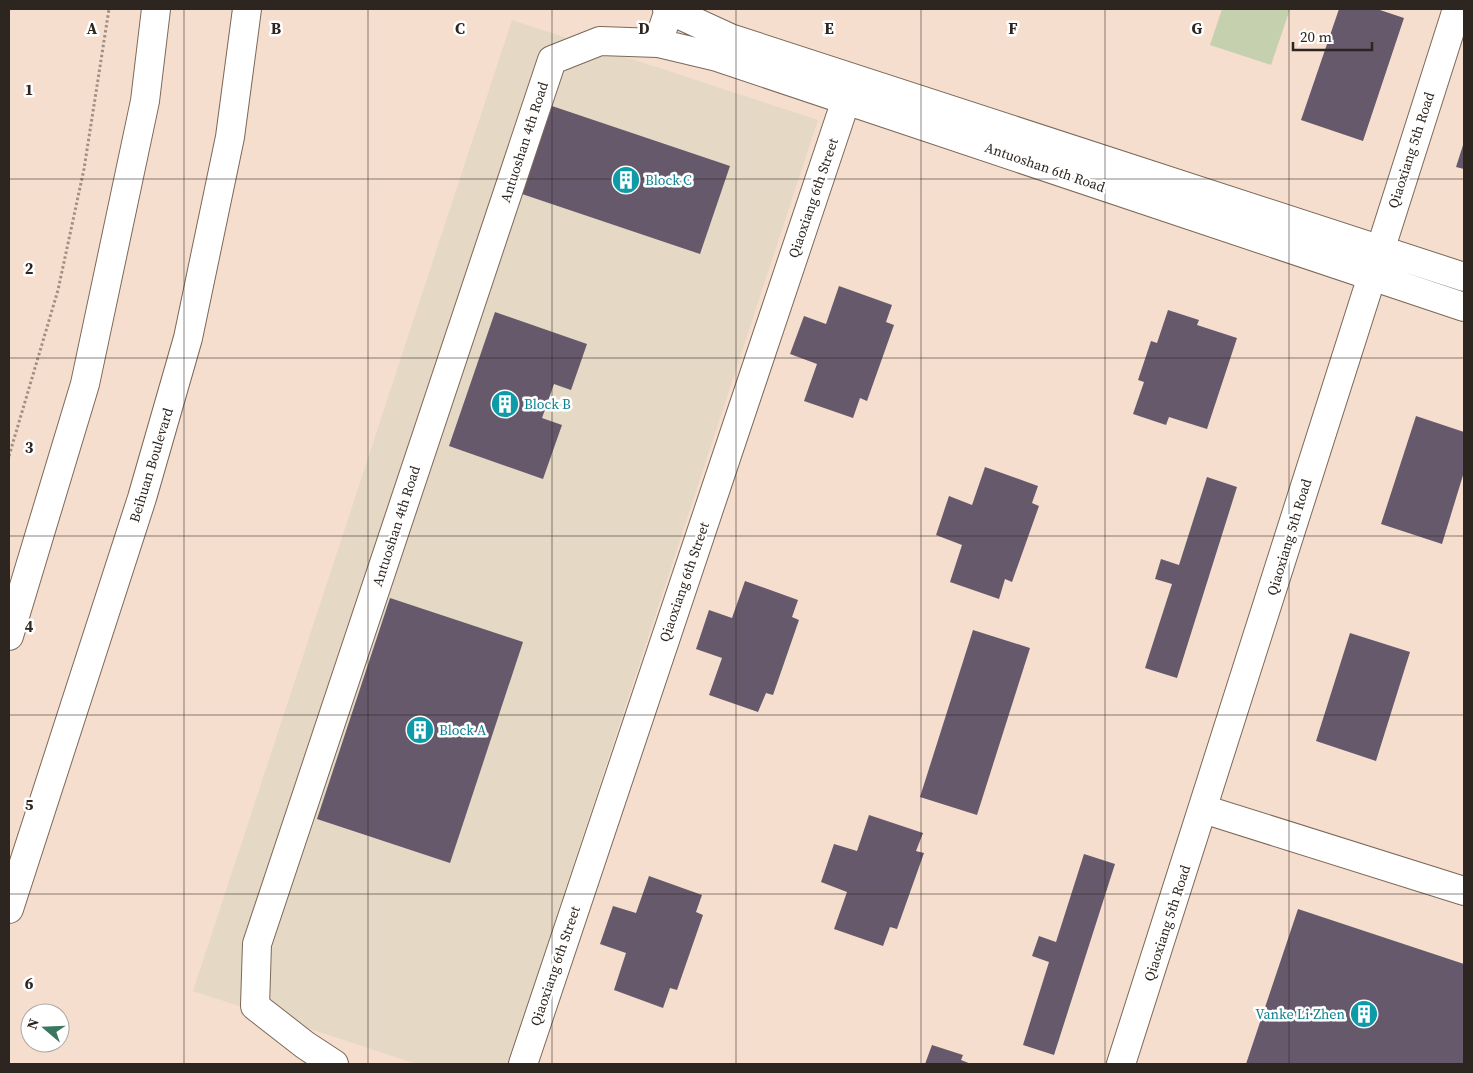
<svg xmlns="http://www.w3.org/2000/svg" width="1473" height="1073" font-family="'Source Serif 4',serif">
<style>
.commercial{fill:#e5d8c4}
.green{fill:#c5d0af}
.building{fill:#66596c}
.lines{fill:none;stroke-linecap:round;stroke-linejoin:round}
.minor-casing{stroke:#7c6859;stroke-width:30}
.highway-casing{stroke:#7c6859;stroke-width:30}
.path{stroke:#a18f84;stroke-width:3;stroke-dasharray:2.5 2.5;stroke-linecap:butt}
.minor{stroke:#fff;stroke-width:28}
.highway{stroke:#fff;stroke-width:28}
.grid{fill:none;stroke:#2d251f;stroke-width:1;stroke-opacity:0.55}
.labels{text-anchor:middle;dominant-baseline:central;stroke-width:5;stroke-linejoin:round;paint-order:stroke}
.street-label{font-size:14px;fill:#2d251f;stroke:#fff}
.culture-label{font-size:14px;fill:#0d838f;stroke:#fff;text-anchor:start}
.grid-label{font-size:16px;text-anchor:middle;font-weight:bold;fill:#2d251f;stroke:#fff;stroke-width:5;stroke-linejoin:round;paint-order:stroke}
</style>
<rect width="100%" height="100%" fill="#f6dece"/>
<path class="commercial" d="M 512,20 L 818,120 L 508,1064 L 417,1064 L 193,991 Z"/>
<path class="green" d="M 1222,9 L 1290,9 L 1271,65 L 1210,45 Z"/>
<path class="building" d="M 1339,9 L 1377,9 L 1404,18 L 1363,141 L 1301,120 Z
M 552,106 L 730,166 L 700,254 L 522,194 Z
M 1464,142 L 1464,169 L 1456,167 Z
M 839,286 L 892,305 L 886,322 L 894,325 L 867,401 L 860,398 L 853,418 L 804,401 L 817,364 L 790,354 L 804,316 L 826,324 Z
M 1168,310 L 1199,320 L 1197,325 L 1237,338 L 1207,429 L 1169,417 L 1166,425 L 1133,414 L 1144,382 L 1138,380 L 1151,341 L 1157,343 Z
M 495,312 L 587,344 L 571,390 L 554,384 L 542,418 L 562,425 L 543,479 L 449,446 Z
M 1416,416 L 1464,432 L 1464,472 L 1442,544 L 1381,524 Z
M 985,467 L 1038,486 L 1032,503 L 1039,506 L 1012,582 L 1005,579 L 999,599 L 950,582 L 962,545 L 936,535 L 949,496 L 972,505 Z
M 1207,477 L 1237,487 L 1177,678 L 1145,668 L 1172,584 L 1155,579 L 1161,559 L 1179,565 Z
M 745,581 L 798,600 L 792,617 L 799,620 L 773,695 L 766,693 L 758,712 L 709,695 L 722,658 L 696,649 L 709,610 L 732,618 Z
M 390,598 L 523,642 L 450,863 L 317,819 Z
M 973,630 L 1030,648 L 977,815 L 920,797 Z
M 1350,633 L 1410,652 L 1376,761 L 1316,741 Z
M 869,815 L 923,833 L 916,851 L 924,853 L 897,929 L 890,927 L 883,946 L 834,929 L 847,892 L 821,882 L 834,844 L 857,851 Z
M 1084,854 L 1115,864 L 1054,1055 L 1023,1045 L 1049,962 L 1032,956 L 1039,936 L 1056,942 Z
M 649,876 L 702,895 L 696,912 L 703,915 L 677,990 L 670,988 L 663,1008 L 614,990 L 626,953 L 600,944 L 613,906 L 636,913 Z
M 1298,909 L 1464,964 L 1464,1064 L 1246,1064 Z
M 932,1045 L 963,1055 L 961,1060 L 971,1064 L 925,1064 Z"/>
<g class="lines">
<defs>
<path id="minor" d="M 667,9 L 730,38 L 1464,277
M 669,10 L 658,43 L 717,57 L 1464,307
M 1203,809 L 1464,891
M 334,1064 L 305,1045 L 255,1006 L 257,944 L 552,60 L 600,41 L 658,43
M 523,1064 L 846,100
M 1121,1064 L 1457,9"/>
<path id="highway" d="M 9,636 L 85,384 L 145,101 L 156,9
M 9,909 L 142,498 L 188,338 L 230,137 L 247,9"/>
</defs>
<use href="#minor" class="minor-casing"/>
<use href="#highway" class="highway-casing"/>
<path class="path" d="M 9,456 L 58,290 L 84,169 L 109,9"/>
<use href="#minor" class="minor"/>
<use href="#highway" class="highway"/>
</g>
<path class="grid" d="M 184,9 L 184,1064M 368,9 L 368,1064M 552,9 L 552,1064M 736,9 L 736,1064M 921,9 L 921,1064M 1105,9 L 1105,1064M 1289,9 L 1289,1064M 9,179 L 1464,179M 9,358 L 1464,358M 9,536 L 1464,536M 9,715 L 1464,715M 9,894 L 1464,894"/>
<defs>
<symbol id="building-disc" viewBox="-11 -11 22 22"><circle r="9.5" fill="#0f9aa8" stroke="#fff"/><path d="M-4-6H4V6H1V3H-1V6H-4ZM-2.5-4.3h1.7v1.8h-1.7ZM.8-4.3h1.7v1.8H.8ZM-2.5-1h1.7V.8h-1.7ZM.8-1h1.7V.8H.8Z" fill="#fff"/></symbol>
</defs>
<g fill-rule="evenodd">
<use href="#building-disc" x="610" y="164" width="32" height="32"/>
<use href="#building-disc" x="489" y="388" width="32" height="32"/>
<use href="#building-disc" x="404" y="714" width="32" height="32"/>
<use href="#building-disc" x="1348" y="998" width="32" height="32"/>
</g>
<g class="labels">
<g class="street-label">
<text transform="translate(524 142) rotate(-72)">Antuoshan 4th Road</text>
<text transform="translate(1411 150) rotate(-72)">Qiaoxiang 5th Road</text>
<text transform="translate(1045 167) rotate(19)">Antuoshan 6th Road</text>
<text transform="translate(813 198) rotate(-71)">Qiaoxiang 6th Street</text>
<text transform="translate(151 465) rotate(-73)">Beihuan Boulevard</text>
<text transform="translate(396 526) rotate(-72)">Antuoshan 4th Road</text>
<text transform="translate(1289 537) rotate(-73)">Qiaoxiang 5th Road</text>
<text transform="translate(684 582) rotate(-71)">Qiaoxiang 6th Street</text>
<text transform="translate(1167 923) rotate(-72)">Qiaoxiang 5th Road</text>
<text transform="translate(555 966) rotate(-71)">Qiaoxiang 6th Street</text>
</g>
<g class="culture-label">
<text x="645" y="180">Block C</text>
<text x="524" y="404">Block B</text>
<text x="439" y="730">Block A</text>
<text x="1345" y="1014" text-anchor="end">Vanke Li·Zhen</text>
</g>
</g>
<g class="grid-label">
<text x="92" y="34">A</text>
<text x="276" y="34">B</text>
<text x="460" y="34">C</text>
<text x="644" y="34">D</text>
<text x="829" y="34">E</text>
<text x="1013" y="34">F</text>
<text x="1197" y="34">G</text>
<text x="29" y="95">1</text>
<text x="29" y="274">2</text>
<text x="29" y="453">3</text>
<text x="29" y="632">4</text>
<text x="29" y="810">5</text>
<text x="29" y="989">6</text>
</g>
<rect width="1473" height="1073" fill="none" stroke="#2d251f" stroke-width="20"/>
<g transform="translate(45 1028) rotate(289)"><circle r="24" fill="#ffffff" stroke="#aba8a5"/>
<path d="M0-4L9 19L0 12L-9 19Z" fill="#3a7660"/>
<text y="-8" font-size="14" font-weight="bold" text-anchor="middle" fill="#2d251f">N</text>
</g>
<path d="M1293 42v8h79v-8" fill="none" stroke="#2d251f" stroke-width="2.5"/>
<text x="1300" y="42" font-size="15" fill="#2d251f" stroke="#ffffff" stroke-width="4" paint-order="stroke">20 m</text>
</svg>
